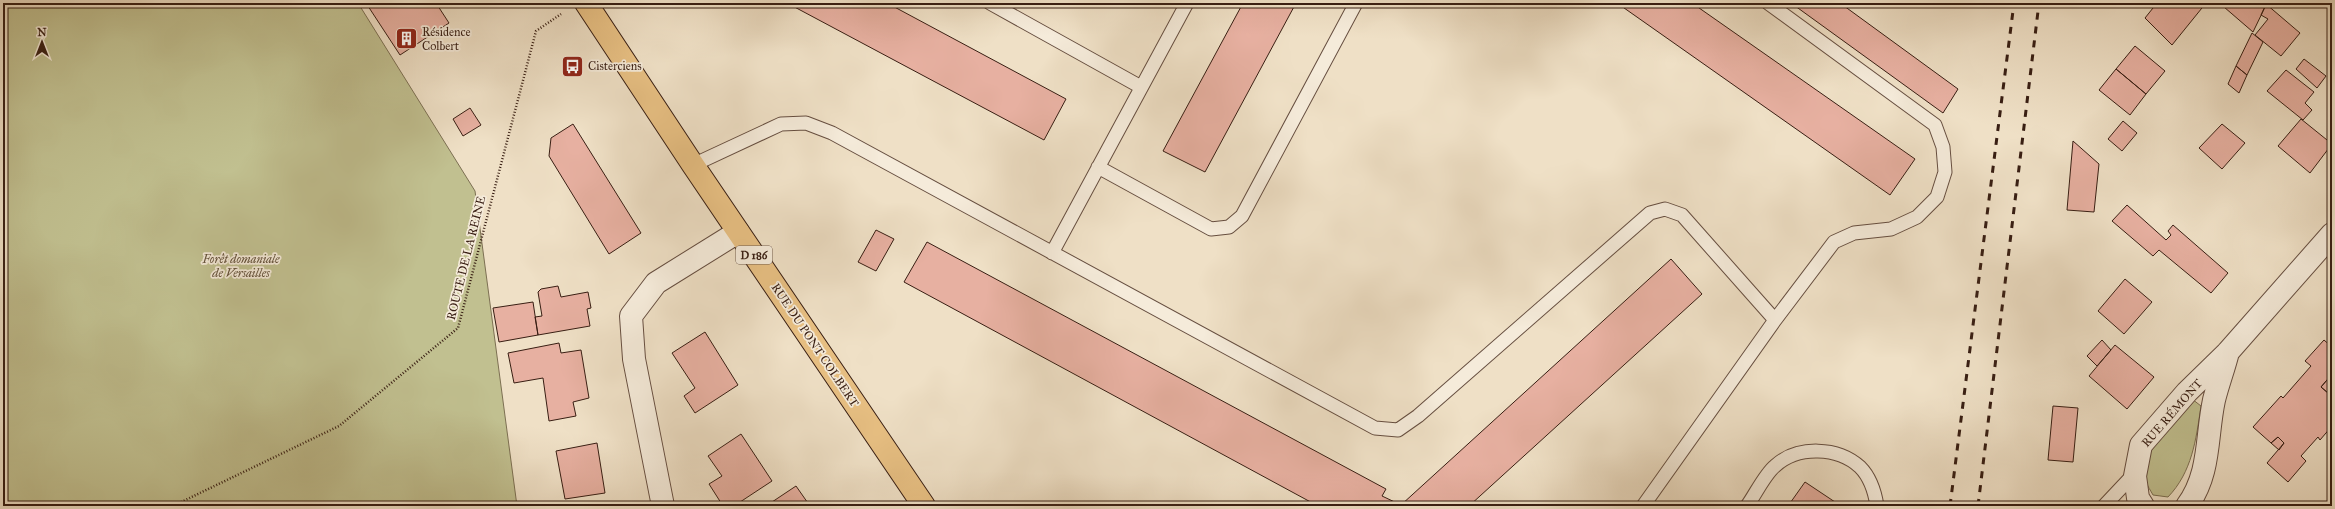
<svg xmlns="http://www.w3.org/2000/svg" width="2335" height="509" font-family="'IM FELL Great Primer',serif">
<style>
.green{fill:#c1c090;stroke:#7c6f52}
.building{fill:#e7b0a1;stroke:#381e13}
.lines{fill:none;stroke-linecap:round;stroke-linejoin:round}
.service-casing{stroke:#664e40;stroke-width:15}
.minor-casing{stroke:#664e40;stroke-width:24}
.primary-casing{stroke:#381e13;stroke-width:24}
.path{stroke:#381e13;stroke-width:2.5;stroke-dasharray:1 2;stroke-linecap:butt}
.service{stroke:#f5ebda;stroke-width:13}
.minor{stroke:#f5ebda;stroke-width:22}
.primary{stroke:#e8c083;stroke-width:22}
.rail{stroke:#381e13;stroke-width:3;stroke-dasharray:7 7;stroke-linecap:butt}
.labels{text-anchor:middle;dominant-baseline:central;stroke-width:3.5;stroke-linejoin:round;paint-order:stroke}
.shield{fill:#f5ebda;stroke:#715c4f;stroke-width:1}
.shield-label{font-size:11px;font-weight:bold;fill:#381e13}
.poi-label{font-size:12px;fill:#381e13;stroke:#f5ebda;text-anchor:start}
.street-label{font-size:12px;fill:#381e13;stroke:#f5ebda}
.park-label{font-size:12px;font-style:italic;fill:#614f38;stroke:#f5ebda}
</style>
<rect width="100%" height="100%" fill="#efe0c6"/>
<filter id="stains"><feTurbulence type="fractalNoise" baseFrequency=".005" numOctaves="4"/><feColorMatrix values="0 0 0 0 .2 0 0 0 0 .09 0 0 0 0 .02 0 0 0 .5 -.17"/></filter>
<radialGradient id="worn" r=".72"><stop offset=".6" stop-color="#630" stop-opacity="0"/><stop offset="1" stop-color="#630" stop-opacity=".3"/></radialGradient>
<path class="green" d="M 3,3 L 358,3 L 475,191 L 517,506 L 3,506 Z
M 2192,399 L 2201,406 C 2196,440 2192,472 2168,497 L 2153,495 C 2151,491 2147,486 2146,481 C 2141,448 2173,421 2192,399 Z"/>
<path class="building" d="M 366,3 L 436,3 L 449,23 L 400,55 Z
M 787,3 L 887,3 L 1066,99 L 1044,140 Z
M 1243,3 L 1296,3 L 1205,172 L 1163,151 Z
M 1617,3 L 1692,3 L 1915,159 L 1890,195 Z
M 1791,3 L 1840,3 L 1958,89 L 1943,113 Z
M 2157,3 L 2206,3 L 2172,45 L 2145,18 Z
M 2228,3 L 2267,3 L 2253,32 L 2224,7 Z
M 2266,4 L 2300,33 L 2281,56 L 2255,35 L 2268,19 L 2261,15 Z
M 2252,33 L 2263,42 L 2247,75 L 2236,66 Z
M 2135,46 L 2165,71 L 2146,94 L 2116,69 Z
M 2304,59 L 2326,76 L 2317,88 L 2296,69 Z
M 2236,66 L 2247,75 L 2239,93 L 2228,84 Z
M 2116,69 L 2146,94 L 2130,115 L 2099,90 Z
M 2286,70 L 2314,92 L 2305,103 L 2312,110 L 2303,120 L 2267,91 Z
M 470,108 L 481,125 L 463,136 L 453,119 Z
M 2301,119 L 2332,144 L 2310,173 L 2278,146 Z
M 2123,121 L 2137,133 L 2122,151 L 2108,139 Z
M 573,124 L 641,233 L 609,254 L 549,156 L 551,138 Z
M 2222,124 L 2245,143 L 2222,169 L 2199,148 Z
M 2073,141 L 2099,164 L 2094,212 L 2067,210 Z
M 2127,205 L 2166,240 L 2171,235 L 2168,231 L 2173,225 L 2228,273 L 2211,293 L 2159,250 L 2153,256 L 2112,221 Z
M 876,230 L 894,239 L 876,271 L 858,262 Z
M 927,242 L 1386,489 L 1382,496 L 1401,505 L 1671,259 L 1702,294 L 1469,506 L 1318,506 L 904,282 Z
M 2125,279 L 2152,302 L 2124,334 L 2098,311 Z
M 558,286 L 561,297 L 588,292 L 591,308 L 587,309 L 590,326 L 538,335 L 535,317 L 542,316 L 538,292 L 541,289 Z
M 533,302 L 538,335 L 499,342 L 493,308 Z
M 705,332 L 738,385 L 695,413 L 684,396 L 695,388 L 672,353 Z
M 2102,340 L 2111,350 L 2097,366 L 2087,356 Z
M 2324,340 L 2332,347 L 2332,374 L 2321,387 L 2328,393 L 2332,392 L 2332,426 L 2320,440 L 2318,437 L 2301,456 L 2306,461 L 2288,482 L 2267,463 L 2284,443 L 2278,437 L 2271,443 L 2253,427 L 2281,396 L 2283,398 L 2311,366 L 2305,361 Z
M 559,343 L 561,353 L 581,350 L 589,398 L 573,402 L 576,416 L 549,421 L 543,378 L 514,383 L 508,353 Z
M 2115,345 L 2154,377 L 2127,409 L 2089,376 Z
M 2327,380 L 2332,385 L 2332,392 L 2328,393 L 2321,387 Z
M 2053,406 L 2078,408 L 2073,462 L 2048,460 Z
M 741,434 L 772,481 L 734,506 L 723,506 L 709,484 L 722,476 L 708,456 Z
M 2278,437 L 2284,443 L 2279,450 L 2271,443 Z
M 597,443 L 605,493 L 565,499 L 556,451 Z
M 1805,482 L 1841,506 L 1788,506 Z
M 796,486 L 810,506 L 766,506 Z"/>
<g class="lines">
<defs>
<path id="service" d="M 990,3 L 1141,87
M 693,165 L 781,124 L 806,123 L 832,133 L 1375,428 L 1398,430 L 1418,416 L 1650,213 L 1665,209 L 1682,215 L 1775,320
M 1098,167 L 1211,229 L 1229,227 L 1242,216 L 1356,3
M 1052,253 L 1187,3
M 1643,506 L 1775,320 L 1834,242 L 1854,233 L 1891,229 L 1917,217 L 1937,197 L 1945,172 L 1943,147 L 1935,125 L 1768,3
M 1747,506 C 1755,495 1765,474 1775,466 C 1798,445 1838,447 1860,467 C 1870,477 1875,493 1877,506
M 2104,506 L 2136,472"/>
<path id="minor" d="M 663,506 L 634,359 L 631,316 L 656,283 L 738,232
M 2143,506 L 2138,498 L 2135,476 L 2141,445 L 2187,392 L 2228,352 L 2332,234
M 2187,506 C 2211,473 2206,437 2214,400 C 2218,384 2224,368 2228,352"/>
<path id="primary" d="M 586,3 L 693,165 L 924,506"/>
</defs>
<use href="#service" class="service-casing"/>
<use href="#minor" class="minor-casing"/>
<use href="#primary" class="primary-casing"/>
<path class="path" d="M 173,506 L 339,426 L 458,328 L 536,31 L 561,14"/>
<use href="#service" class="service"/>
<use href="#minor" class="minor"/>
<use href="#primary" class="primary"/>
<path class="rail" d="M 1950,506 L 2014,3
M 1978,506 L 2039,3"/>
</g>
<defs>
<symbol id="building-square" viewBox="-11 -11 22 22"><rect x="-9" y="-9" width="18" height="18" rx="4" fill="#8f2418" stroke="#f5ebda"/><path d="M-4-6H4V6H1V3H-1V6H-4ZM-2.5-4.3h1.7v1.8h-1.7ZM.8-4.3h1.7v1.8H.8ZM-2.5-1h1.7V.8h-1.7ZM.8-1h1.7V.8H.8Z" fill="#fff"/></symbol>
<symbol id="bus-square" viewBox="-11 -11 22 22"><rect x="-9" y="-9" width="18" height="18" rx="4" fill="#8f2418" stroke="#f5ebda"/><path d="M-5-6H5V4H4V6H2V4H-2V6H-4V4H-5ZM-3.5-4V0h7V-4ZM-3.5 1.2v1.5H-2V1.2ZM2 1.2v1.5H3.5V1.2Z" fill="#fff"/></symbol>
</defs>
<g fill-rule="evenodd">
<use href="#building-square" x="394" y="26" width="25" height="25"/>
<use href="#bus-square" x="560" y="54" width="25" height="25"/>
</g>
<g class="labels">
<rect class="shield" x="736" y="246" width="36" height="18" rx="3"/>
<g class="shield-label">
<text x="754" y="255">D 186</text>
</g>
<g class="poi-label">
<text x="422" y="32">Résidence<tspan x="422" dy="14">Colbert</tspan></text>
<text x="588" y="66">Cisterciens</text>
</g>
<g class="street-label">
<text transform="translate(466 258) rotate(-76)">ROUTE DE LA REINE</text>
<text transform="translate(815 345) rotate(56)">RUE DU PONT COLBERT</text>
<text transform="translate(2172 413) rotate(-49)">RUE RÉMONT</text>
</g>
<g class="park-label">
<text x="241" y="259">Forêt domaniale<tspan x="241" dy="14">de Versailles</tspan></text>
</g>
</g>
<rect width="2335" height="509" fill="none" stroke="#efe0c6" stroke-width="16"/>
<rect x="4" y="4" width="2327" height="501" fill="none" stroke="#381e13" stroke-width="2"/>
<rect x="8" y="8" width="2319" height="493" fill="none" stroke="#381e13"/>
<g transform="translate(42 42)" stroke="#f5ebda" stroke-width="3" paint-order="stroke">
<path d="M0-3L7 15L0 10L-7 15Z" fill="#381e13"/>
<text y="-6" font-size="11" font-weight="bold" text-anchor="middle" fill="#381e13">N</text>
</g>
<rect width="100%" height="100%" filter="url(#stains)"/>
<rect width="100%" height="100%" fill="url(#worn)"/>
</svg>
